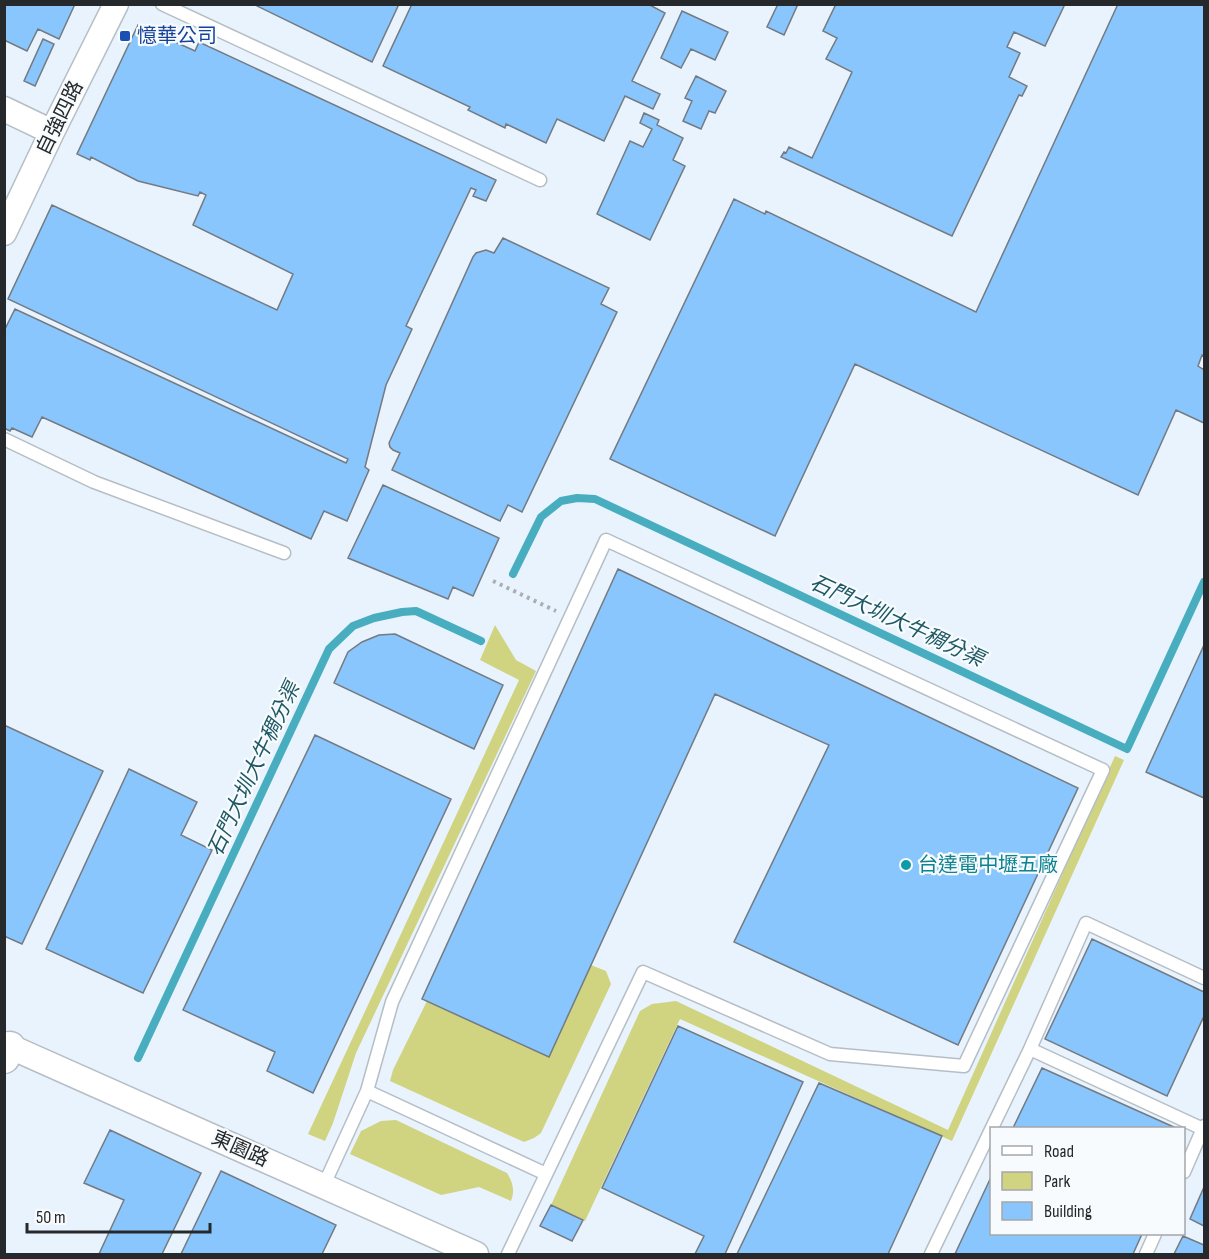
<svg xmlns="http://www.w3.org/2000/svg" width="1209" height="1259" font-family="'Sofia Sans Condensed','Noto Sans TC',sans-serif">
<style>
.built{fill:#e8f3fd;fill-rule:evenodd}
.green{fill:#d0d37f}
.lines{fill:none;stroke-linecap:round;stroke-linejoin:round}
.stream{stroke:#48aebf;stroke-width:8}
.building{fill:#89c6fd;stroke:#737a81;stroke-width:1.5}
.service-casing{stroke:#b6bec5;stroke-width:15}
.minor-casing{stroke:#b6bec5;stroke-width:27}
.tertiary-casing{stroke:#b6bec5;stroke-width:33}
.path{stroke:#abaeb1;stroke-width:4;stroke-dasharray:3 4.5;stroke-linecap:butt}
.service{stroke:#fff;stroke-width:12}
.minor{stroke:#fff;stroke-width:24}
.tertiary{stroke:#fff;stroke-width:30}
.transit-dot{fill:#1a4fb4;stroke:#f8fbfe;stroke-width:2}
.culture-dot{fill:#0f9aa8;stroke:#f8fbfe;stroke-width:2}
.labels{text-anchor:middle;dominant-baseline:central;stroke-width:4.5;stroke-linejoin:round;paint-order:stroke}
.transit-label{font-size:20px;fill:#164399;stroke:#f8fbfe;text-anchor:start}
.street-label{font-size:20px;fill:#26292b;stroke:#f8fbfe}
.culture-label{font-size:20px;fill:#0d838f;stroke:#f8fbfe;text-anchor:start}
.water-label{font-size:21px;font-style:italic;fill:#1e5963;stroke:#f8fbfe}
</style>
<rect width="100%" height="100%" fill="#f8fbfe"/>
<path class="built" d="M 5,5 L 1204,5 L 1204,1254 L 5,1254 ZM 992,1128 L 1184,1128 L 1184,1234 L 992,1234 Z"/>
<path class="green" d="M 495,625 L 516,660 L 536,671 L 356,1053 L 333,1123 L 325,1141 L 308,1134 L 519,680 L 480,660 Z
M 1115,756 L 1124,760 L 952,1141 L 680,1019 L 585,1221 L 551,1205 L 640,1011 L 652,1004 L 676,1001 L 948,1130 Z
M 591,965 L 606,971 L 611,984 L 541,1133 L 534,1138 L 524,1142 L 390,1081 L 393,1070 L 427,1001 L 549,1056 Z
M 396,1120 L 507,1173 C 513,1183 515,1190 511,1201 L 479,1187 L 441,1195 L 350,1154 L 361,1131 L 381,1121 Z"/>
<g class="lines">
<path class="stream" d="M 513,574 L 541,517 L 561,501 L 577,498 L 595,499 L 1127,749 L 1204,582
M 138,1058 L 329,649 L 353,626 L 374,618 L 402,612 L 416,611 L 481,641"/>
</g>
<path class="building" d="M 4,4 L 75,4 L 59,39 L 38,29 L 27,51 L 4,40 Z
M 253,4 L 399,4 L 372,62 Z
M 412,4 L 648,4 L 665,13 L 632,81 L 660,94 L 653,109 L 625,96 L 604,141 L 557,119 L 546,143 L 506,124 L 505,128 L 468,110 L 470,107 L 383,66 Z
M 778,4 L 798,4 L 784,35 L 767,27 Z
M 836,4 L 1065,4 L 1045,46 L 1014,32 L 1007,47 L 1020,53 L 1009,77 L 1027,86 L 1022,96 L 1019,95 L 952,236 L 781,157 L 784,152 L 786,153 L 789,147 L 812,158 L 852,72 L 826,59 L 837,38 L 823,31 Z
M 1118,4 L 1204,4 L 1204,356 L 1202,355 L 1198,366 L 1204,370 L 1204,423 L 1176,410 L 1138,495 L 855,364 L 775,536 L 610,459 L 734,199 L 765,214 L 766,211 L 976,312 Z
M 682,11 L 728,32 L 715,60 L 691,49 L 681,68 L 661,58 Z
M 138,25 L 195,51 L 199,42 L 496,180 L 486,201 L 473,196 L 476,190 L 471,188 L 406,326 L 412,329 L 386,385 L 365,467 L 369,470 L 347,521 L 324,511 L 311,539 L 42,417 L 32,437 L 12,428 L 10,431 L 4,428 L 4,331 L 15,309 L 346,463 L 348,459 L 8,299 L 52,205 L 277,310 L 293,274 L 193,225 L 206,195 L 200,192 L 198,196 L 138,181 L 91,157 L 90,160 L 77,154 Z
M 43,39 L 54,44 L 35,86 L 24,81 Z
M 696,76 L 726,91 L 715,113 L 709,111 L 701,129 L 683,121 L 692,101 L 685,98 Z
M 644,113 L 659,120 L 657,125 L 683,138 L 673,160 L 685,166 L 650,240 L 597,214 L 630,141 L 643,147 L 652,129 L 640,123 Z
M 503,238 L 609,288 L 601,304 L 617,312 L 522,512 L 508,505 L 500,521 L 392,470 L 400,453 L 393,450 L 390,447 L 389,443 L 473,257 L 476,253 L 486,250 L 494,253 Z
M 383,485 L 499,538 L 473,596 L 453,587 L 448,599 L 348,558 Z
M 618,569 L 1078,788 L 958,1045 L 734,942 L 829,745 L 715,694 L 549,1057 L 422,999 Z
M 395,634 L 503,685 L 474,749 L 334,683 L 348,652 L 362,642 L 379,635 Z
M 1204,645 L 1204,798 L 1146,772 Z
M 4,725 L 103,771 L 22,944 L 4,936 Z
M 315,735 L 451,799 L 313,1093 L 267,1071 L 275,1052 L 183,1010 Z
M 129,769 L 197,802 L 181,835 L 212,850 L 143,993 L 46,949 Z
M 1092,939 L 1204,992 L 1204,1016 L 1167,1096 L 1045,1039 Z
M 678,1026 L 803,1082 L 725,1254 L 695,1254 L 704,1236 L 602,1188 Z
M 1042,1068 L 1176,1128 L 1013,1128 Z
M 819,1083 L 942,1136 L 888,1254 L 737,1254 Z
M 110,1130 L 201,1173 L 162,1254 L 99,1254 L 124,1200 L 84,1183 Z
M 221,1171 L 336,1225 L 322,1254 L 181,1254 Z
M 992,1175 L 992,1234 L 1142,1234 L 1133,1254 L 955,1254 Z
M 1204,1187 L 1204,1226 L 1190,1219 Z
M 551,1205 L 583,1220 L 572,1241 L 540,1226 Z
M 1183,1236 L 1204,1245 L 1204,1254 L 1174,1254 Z"/>
<g class="lines">
<defs>
<path id="service" d="M 162,4 L 540,180
M 4,439 L 94,482 L 284,553
M 1030,1049 L 1203,1129
M 367,1091 L 546,1174
M 1184,1172 L 1204,1126
M 323,1187 L 367,1091 L 392,1002 L 606,540 L 1103,770 L 964,1066 L 830,1054 L 643,972 L 508,1254
M 931,1254 L 1030,1049 L 1086,923 L 1204,978
M 1146,1254 L 1155,1234"/>
<path id="minor" d="M 4,109 L 52,132
M 4,233 L 52,132 L 116,4
M 4,1044 L 476,1254"/>
<path id="tertiary" d="M 4,1058 L 10,1047"/>
</defs>
<use href="#service" class="service-casing"/>
<use href="#minor" class="minor-casing"/>
<use href="#tertiary" class="tertiary-casing"/>
<path class="path" d="M 493,581 L 556,611"/>
<use href="#service" class="service"/>
<use href="#minor" class="minor"/>
<use href="#tertiary" class="tertiary"/>
</g>
<rect class="transit-dot" x="119" y="30" width="12" height="12" rx="3"/>
<circle class="culture-dot" cx="906" cy="865" r="6"/>
<g class="labels">
<g class="transit-label">
<text x="137" y="36">憶華公司</text>
</g>
<g class="street-label">
<text transform="translate(60 118) rotate(-64)">自強四路</text>
<text transform="translate(240 1149) rotate(24)">東園路</text>
</g>
<g class="culture-label">
<text x="918" y="865">台達電中壢五廠</text>
</g>
<g class="water-label">
<text transform="translate(897 621) rotate(25)">石門大圳大牛稠分渠</text>
<text transform="translate(254 769) rotate(-65)">石門大圳大牛稠分渠</text>
</g>
</g>
<rect width="1209" height="1259" fill="none" stroke="#26292b" stroke-width="12"/>
<rect x="990" y="1127" width="195" height="108" fill="#f8fbfe" stroke="#a4a7aa" stroke-width="1.5"/>
<rect x="1002" y="1146" width="30" height="9" fill="#ffffff" stroke="#a4a7aa" stroke-width="1.5"/>
<text x="1044" y="1157" font-size="18" fill="#26292b">Road</text>
<rect x="1002" y="1172" width="30" height="18" fill="#d0d37f" stroke="#a4a7aa" stroke-width="1.5"/>
<text x="1044" y="1187" font-size="18" fill="#26292b">Park</text>
<rect x="1002" y="1202" width="30" height="18" fill="#89c6fd" stroke="#a4a7aa" stroke-width="1.5"/>
<text x="1044" y="1217" font-size="18" fill="#26292b">Building</text>
<path d="M27 1223v9h183v-9" fill="none" stroke="#26292b" stroke-width="3"/>
<text x="36" y="1223" font-size="18" fill="#26292b" stroke="#f8fbfe" stroke-width="4.5" paint-order="stroke">50 m</text>
</svg>
